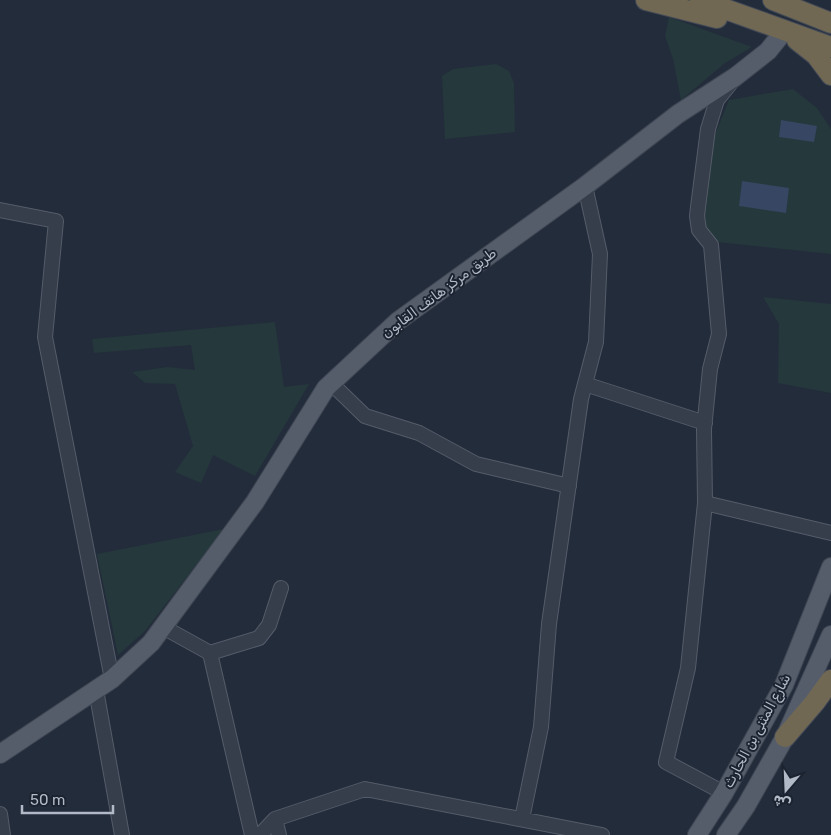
<svg xmlns="http://www.w3.org/2000/svg" width="831" height="835" font-family="Rubik,'Noto Naskh Arabic',sans-serif">
<style>
.green{fill:#25383c}
.water{fill:#374662}
.lines{fill:none;stroke-linecap:round;stroke-linejoin:round}
.minor-casing{stroke:#555c69;stroke-width:16}
.major-casing{stroke:#404754;stroke-width:20}
.highway-casing{stroke:#424956;stroke-width:22}
.minor{stroke:#373e4b;stroke-width:14}
.major{stroke:#555d6b;stroke-width:18}
.highway{stroke:#716854;stroke-width:20}
.labels{text-anchor:middle;dominant-baseline:central;stroke-width:4;stroke-linejoin:round;paint-order:stroke}
.street-label{font-size:14px;fill:#b2b9c7;stroke:#1c2330}
</style>
<rect width="100%" height="100%" fill="#232c3b"/>
<path class="green" d="M 669,17 L 752,47 L 725,63 L 681,100 L 673,59 L 665,36 Z
M 496,64 L 509,71 L 514,83 L 515,132 L 445,139 L 442,76 L 453,69 Z
M 793,89 L 817,108 L 831,129 L 831,254 L 708,241 L 703,218 L 714,137 L 729,100 Z
M 763,297 L 831,304 L 831,393 L 778,383 L 779,324 Z
M 275,322 L 284,387 L 309,384 L 255,476 L 213,455 L 201,483 L 175,472 L 193,446 L 175,384 L 145,383 L 132,372 L 168,367 L 195,370 L 191,345 L 94,353 L 92,339 Z
M 224,529 L 145,631 L 118,655 L 97,554 Z"/>
<path class="water" d="M 781,120 L 817,126 L 814,142 L 779,137 Z
M 742,181 L 789,188 L 786,213 L 739,206 Z"/>
<g class="lines">
<defs>
<path id="minor" d="M 730,84 L 717,100 L 708,129 L 698,207 L 697,216 L 699,230 L 711,245 L 719,334 L 710,369 L 704,429 L 705,503 L 831,533
M 0,210 L 56,221 L 45,337 L 112,679
M 331,383 L 365,416 L 419,433 L 476,464 L 569,486
M 585,384 L 705,423
M 705,503 L 688,668 L 666,762 L 724,793
M 163,627 L 210,653 L 252,835
M 210,653 L 259,638 L 269,625 L 281,588
M 96,690 L 122,835
M 0,814 L 3,835
M 522,819 L 541,727 L 549,624 L 581,399 L 596,342 L 600,254 L 585,186
M 260,835 L 275,819
M 279,835 L 275,819 L 365,789 L 602,835"/>
<path id="major" d="M 0,754 L 112,679 L 151,643 L 255,502 L 326,388 L 398,321 L 585,186 L 678,114 L 735,77 L 768,51 L 785,30
M 697,835 L 724,793 L 784,685 L 831,567
M 726,835 L 746,806 L 785,737 L 831,635"/>
<path id="highway" d="M 646,0 L 717,18
M 700,0 L 831,47
M 773,0 L 831,23
M 797,40 L 816,55 L 831,75
M 785,737 L 815,702 L 831,680"/>
</defs>
<use href="#minor" class="minor-casing"/>
<use href="#major" class="major-casing"/>
<use href="#highway" class="highway-casing"/>
<use href="#minor" class="minor"/>
<use href="#major" class="major"/>
<use href="#highway" class="highway"/>
</g>
<g class="labels">
<g class="street-label">
<text transform="translate(439 293) rotate(-37)">طريق مركز هاتف القابون</text>
<text transform="translate(757 731) rotate(-62)">شارع المثنى بن الحارث</text>
</g>
</g>
<g transform="translate(786 790) rotate(199)" stroke="#1c2330" stroke-width="4" paint-order="stroke">
<path d="M0-4L9 19L0 12L-9 19Z" fill="#b2b9c7"/>
<text y="-8" font-size="14" font-weight="bold" text-anchor="middle" fill="#b2b9c7">ش</text>
</g>
<path d="M22 805v8h91v-8" fill="none" stroke="#b2b9c7" stroke-width="2.5"/>
<text x="30" y="805" font-size="15" fill="#b2b9c7" stroke="#1c2330" stroke-width="4" paint-order="stroke">50 m</text>
</svg>
